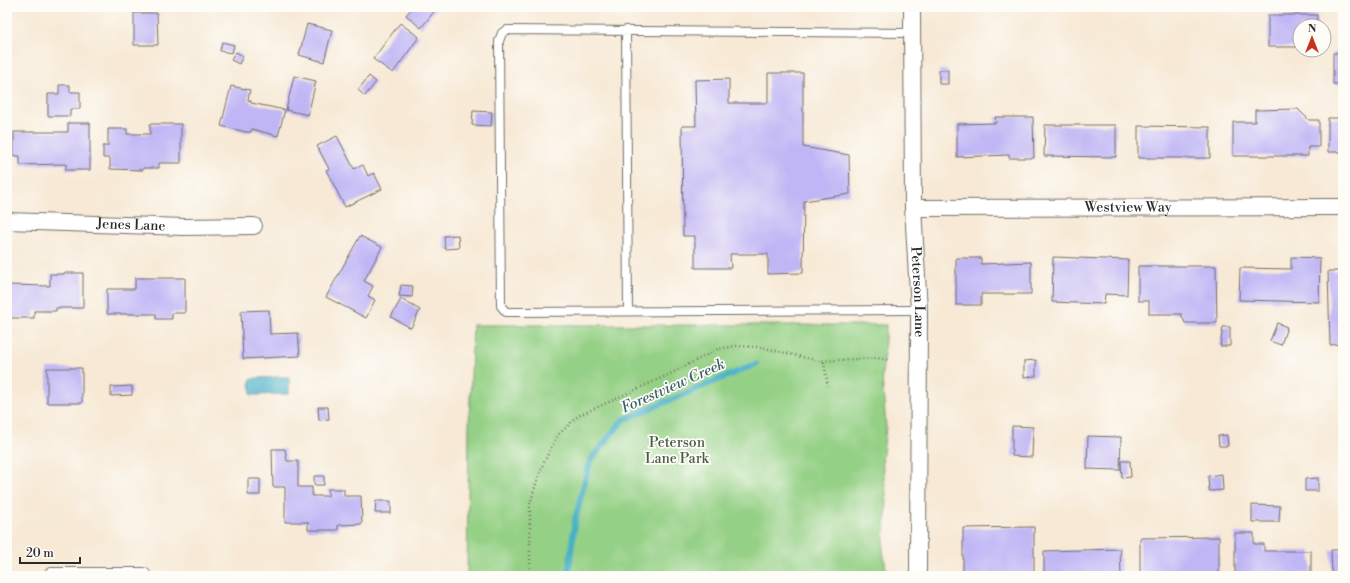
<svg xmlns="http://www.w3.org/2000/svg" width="1350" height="583" font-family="'Libre Bodoni',serif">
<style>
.green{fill:#94d085;stroke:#607e58}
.water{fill:#48b1c7;stroke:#3a6e79}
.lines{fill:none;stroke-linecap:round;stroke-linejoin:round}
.stream{stroke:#48b1c7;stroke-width:6}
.building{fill:#c0b5f5}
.service-casing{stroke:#726e66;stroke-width:10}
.minor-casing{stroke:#726e66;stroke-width:18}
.path{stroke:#726e66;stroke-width:2.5;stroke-dasharray:1 3;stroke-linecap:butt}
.service{stroke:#fff;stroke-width:8}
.minor{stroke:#fff;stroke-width:16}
.labels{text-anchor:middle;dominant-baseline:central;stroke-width:3.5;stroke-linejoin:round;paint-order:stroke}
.street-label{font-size:14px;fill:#2b2b2b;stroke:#fdfcf7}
.park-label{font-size:14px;fill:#4a5d46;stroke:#fdfcf7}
.water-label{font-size:15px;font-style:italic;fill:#376169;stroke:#fdfcf7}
</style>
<rect width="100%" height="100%" fill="#fdfcf7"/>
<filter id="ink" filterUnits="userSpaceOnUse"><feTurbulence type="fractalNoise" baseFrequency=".025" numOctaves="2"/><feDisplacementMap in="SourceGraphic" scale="8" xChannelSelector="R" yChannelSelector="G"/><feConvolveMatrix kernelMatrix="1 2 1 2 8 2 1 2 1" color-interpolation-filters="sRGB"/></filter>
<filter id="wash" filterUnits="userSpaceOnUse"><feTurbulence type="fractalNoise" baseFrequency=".012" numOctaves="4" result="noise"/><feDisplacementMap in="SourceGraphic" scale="16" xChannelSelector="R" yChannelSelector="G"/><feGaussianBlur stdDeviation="0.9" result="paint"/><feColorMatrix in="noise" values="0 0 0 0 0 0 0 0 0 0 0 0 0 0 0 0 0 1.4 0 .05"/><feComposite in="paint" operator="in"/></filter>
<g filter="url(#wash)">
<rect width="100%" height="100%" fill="#f7e9d5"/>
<path class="green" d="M 473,325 L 886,325 L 882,377 L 886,428 L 882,461 L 887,502 L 883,550 L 887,576 L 467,576 L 469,426 Z"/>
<path class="water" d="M 276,377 L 289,377 L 289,394 L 251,395 L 250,380 C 257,376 268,379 276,377 Z"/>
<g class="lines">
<path class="stream" d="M 568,576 L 575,520 L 590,461 L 623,420 L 756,364"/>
</g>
<g id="blocks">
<path class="building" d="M 413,7 L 433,7 L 436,9 L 421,28 L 406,15 Z
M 134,13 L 157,13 L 158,45 L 134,45 Z
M 1268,15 L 1317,15 L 1317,26 L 1300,26 L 1300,47 L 1268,47 Z
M 400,23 L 419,37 L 393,73 L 373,59 Z
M 307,24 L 332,30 L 324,62 L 299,55 Z
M 222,42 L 234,45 L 232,53 L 220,51 Z
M 236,52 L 243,56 L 239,64 L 231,60 Z
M 1333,53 L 1343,53 L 1343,84 L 1333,84 Z
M 939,70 L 948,70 L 948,84 L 939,84 Z
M 768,73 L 803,73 L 803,147 L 849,155 L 850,194 L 804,201 L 803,273 L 768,274 L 768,254 L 730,254 L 731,268 L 695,268 L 695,236 L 683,236 L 682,126 L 696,126 L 695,80 L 729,79 L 729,103 L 768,103 Z
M 294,76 L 316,81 L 308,115 L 286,110 Z
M 369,76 L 376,82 L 365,96 L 358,90 Z
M 59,85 L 70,85 L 70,92 L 80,92 L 80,109 L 70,109 L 70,116 L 48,116 L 48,94 L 59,94 Z
M 231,86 L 250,90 L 248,100 L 251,101 L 251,103 L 285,110 L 278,136 L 252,129 L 251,132 L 246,132 L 221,126 Z
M 1298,109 L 1309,120 L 1319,120 L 1319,147 L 1308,147 L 1308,156 L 1233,156 L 1233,122 L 1255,122 L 1255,110 Z
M 473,111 L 492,112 L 491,126 L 472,125 Z
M 995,117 L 1033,117 L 1034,158 L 1009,158 L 1009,155 L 957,157 L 957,124 L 996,123 Z
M 1328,118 L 1343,118 L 1343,152 L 1328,152 Z
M 68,123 L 90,123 L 90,170 L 66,170 L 66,164 L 20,165 L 20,156 L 14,156 L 14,132 L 68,132 Z
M 150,124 L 181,124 L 181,163 L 159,163 L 159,168 L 143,168 L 143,170 L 110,169 L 110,158 L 103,158 L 103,146 L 108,146 L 108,129 L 127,129 L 127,134 L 150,134 Z
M 1045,125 L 1116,125 L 1116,157 L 1044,156 Z
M 1138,126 L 1210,127 L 1210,158 L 1138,158 Z
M 337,136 L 354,169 L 363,165 L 368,176 L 374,173 L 382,189 L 345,207 L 326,170 L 329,169 L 317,146 Z
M 458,235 L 459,248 L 445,249 L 444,236 Z
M 360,236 L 382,247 L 364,281 L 373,286 L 368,296 L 375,300 L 366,318 L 326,297 Z
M 1053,257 L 1128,260 L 1127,295 L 1105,294 L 1104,304 L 1052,302 Z
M 1291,257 L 1320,258 L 1319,302 L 1239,300 L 1240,268 L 1291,269 Z
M 956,258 L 981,258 L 981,264 L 1031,262 L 1031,294 L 981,294 L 981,305 L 956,305 Z
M 1138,266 L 1216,266 L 1217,323 L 1185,323 L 1181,314 L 1149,314 L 1149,301 L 1138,301 Z
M 1328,271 L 1343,271 L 1343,344 L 1330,345 Z
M 64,273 L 83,273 L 83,308 L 56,308 L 56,311 L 34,311 L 34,318 L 7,318 L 7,285 L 50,286 L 50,274 L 64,274 Z
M 135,278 L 185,278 L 185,313 L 172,313 L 172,319 L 156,319 L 156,314 L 107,314 L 107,289 L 135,289 Z
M 401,285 L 413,286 L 412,297 L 399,296 Z
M 401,299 L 420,310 L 411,328 L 391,317 Z
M 269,310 L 270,334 L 298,333 L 300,356 L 243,359 L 241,311 Z
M 1277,323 L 1287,327 L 1281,345 L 1270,341 Z
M 1223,327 L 1230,327 L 1230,346 L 1220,346 Z
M 1036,360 L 1036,376 L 1024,377 L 1024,361 Z
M 47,368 L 82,368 L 82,403 L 47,403 Z
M 132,386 L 132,395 L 111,396 L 111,387 Z
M 318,407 L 328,407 L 329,419 L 319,420 Z
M 1012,426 L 1033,427 L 1032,457 L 1012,456 Z
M 1227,435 L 1228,446 L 1219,446 L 1218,436 Z
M 1088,436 L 1121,437 L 1120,470 L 1087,469 Z
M 272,449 L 285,449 L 287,461 L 298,461 L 298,487 L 312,487 L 312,496 L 328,496 L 328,489 L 344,489 L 344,496 L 361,496 L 362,524 L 338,525 L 338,530 L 308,530 L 308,522 L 285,522 L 285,487 L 273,487 Z
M 1121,461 L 1130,461 L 1131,477 L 1122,478 Z
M 1222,474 L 1223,490 L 1209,491 L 1208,476 Z
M 314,476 L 324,476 L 324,485 L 314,485 Z
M 1318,478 L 1318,491 L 1305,491 L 1305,479 Z
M 248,479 L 260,479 L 260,495 L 248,495 Z
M 376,501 L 391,501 L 391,513 L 375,513 Z
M 1252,505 L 1280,506 L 1279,522 L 1252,522 Z
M 1034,527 L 1034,576 L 963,576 L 963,528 Z
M 1235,533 L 1254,533 L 1254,544 L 1264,544 L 1264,551 L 1311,551 L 1311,576 L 1235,576 Z
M 1219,537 L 1219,576 L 1140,576 L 1140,538 Z
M 1120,549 L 1121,576 L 1044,576 L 1044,551 Z
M 1331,550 L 1343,550 L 1343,576 L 1332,576 Z"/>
</g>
</g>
<g filter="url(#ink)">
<use href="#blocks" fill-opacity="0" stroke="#726e66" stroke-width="1"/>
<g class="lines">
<defs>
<path id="service" d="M 626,30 L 628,311
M 912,33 L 507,30 L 502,33 L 499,41 L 501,306 L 506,312 L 510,312 L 919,310"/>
<g id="minor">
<path id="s1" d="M 912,7 L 913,208 L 919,310 L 918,576"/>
<path id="s2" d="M 913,208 L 1343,207"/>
<path id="s3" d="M 7,221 L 184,227 L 254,226"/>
<path d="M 51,576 L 143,576"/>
</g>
</defs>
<use href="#service" class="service-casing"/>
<use href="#minor" class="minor-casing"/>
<path class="path" d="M 824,362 L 828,386
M 530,576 L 530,504 L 536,484 L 544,462 L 557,436 L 578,416 L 670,374 L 718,349 L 737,346 L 760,347 L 819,361 L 876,358 L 890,360"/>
<use href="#service" class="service"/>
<use href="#minor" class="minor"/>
</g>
</g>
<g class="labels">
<g class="street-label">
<text stroke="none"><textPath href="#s2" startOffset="215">Westview Way</textPath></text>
<text stroke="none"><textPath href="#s3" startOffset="124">Jenes Lane</textPath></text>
<text stroke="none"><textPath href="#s1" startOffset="285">Peterson Lane</textPath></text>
</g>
<g class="park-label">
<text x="677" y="443">Peterson<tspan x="677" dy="16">Lane Park</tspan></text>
</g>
<g class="water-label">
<text transform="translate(673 386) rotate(-24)">Forestview Creek</text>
</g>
</g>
<rect width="1350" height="583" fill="none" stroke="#fdfcf7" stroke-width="24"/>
<g transform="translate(1312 38)"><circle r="19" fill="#fdfcf7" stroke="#a9a8a5"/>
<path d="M0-3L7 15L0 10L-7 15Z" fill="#c8321e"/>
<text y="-6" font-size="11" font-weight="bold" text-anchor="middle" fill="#2b2b2b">N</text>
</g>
<path d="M20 557v6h60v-6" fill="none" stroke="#2b2b2b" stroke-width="2"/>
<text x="26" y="557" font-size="12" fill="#2b2b2b" stroke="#fdfcf7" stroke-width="3" paint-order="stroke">20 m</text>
</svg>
